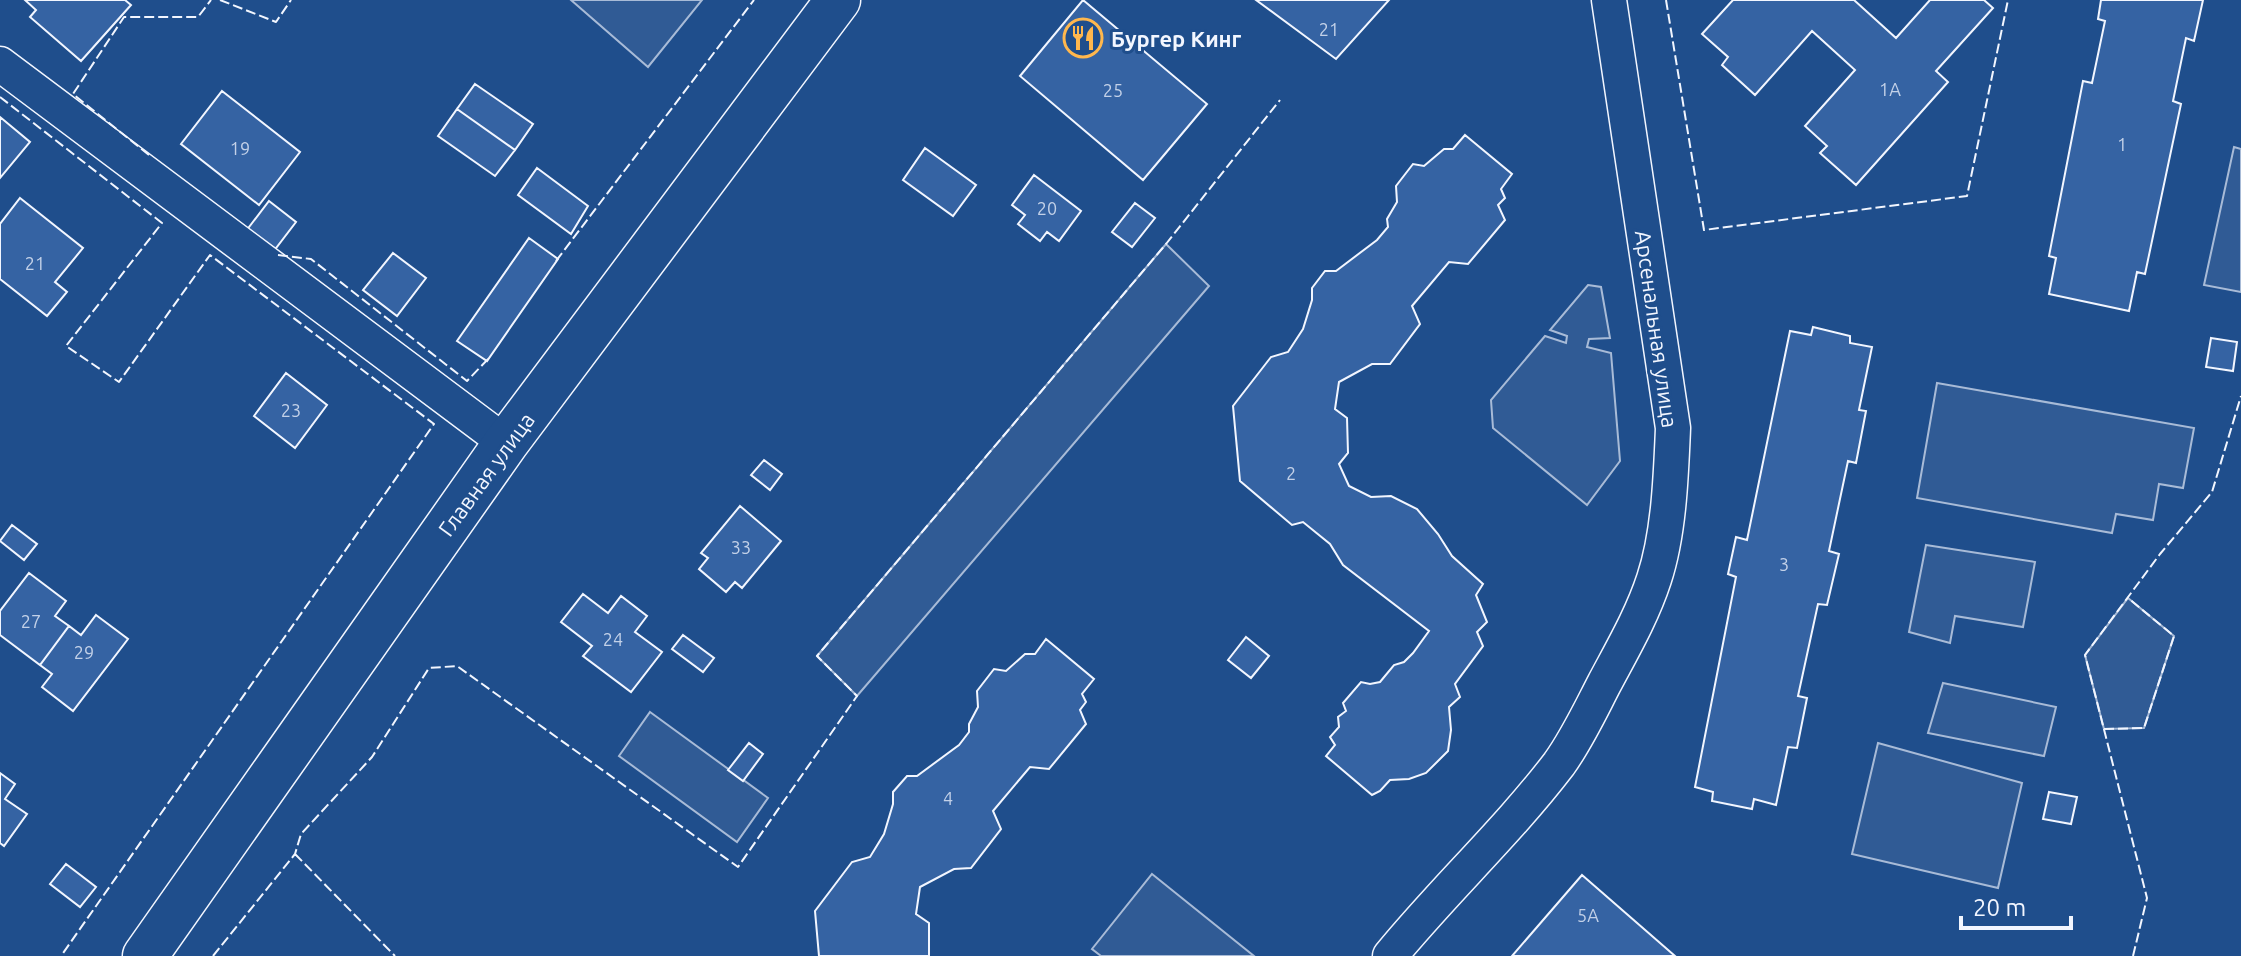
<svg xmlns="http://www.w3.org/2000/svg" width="2241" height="956" font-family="Ubuntu,sans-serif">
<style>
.built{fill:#305b95;stroke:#a8bbd7;stroke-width:2}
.building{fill:#3563a3;stroke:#f2f6ff;stroke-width:2}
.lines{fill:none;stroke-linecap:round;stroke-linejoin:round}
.minor-casing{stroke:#f2f6ff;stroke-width:37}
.secondary-casing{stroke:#f2f6ff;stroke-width:47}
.minor{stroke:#1f4e8c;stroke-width:34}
.secondary{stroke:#1f4e8c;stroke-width:44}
.fence{stroke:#f2f6ff;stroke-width:2;stroke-dasharray:10 4;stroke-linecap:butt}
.labels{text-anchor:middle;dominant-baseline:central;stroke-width:6;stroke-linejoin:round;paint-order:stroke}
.number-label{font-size:18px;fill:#c3d1e8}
.poi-label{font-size:22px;font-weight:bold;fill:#f2f6ff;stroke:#1f4e8c;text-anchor:start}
.street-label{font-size:22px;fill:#f2f6ff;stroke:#1f4e8c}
</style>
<rect width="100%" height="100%" fill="#1f4e8c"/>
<path class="built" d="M 571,0 L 702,0 L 648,67 Z
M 2234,147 L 2241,149 L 2241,292 L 2204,285 Z
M 1166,244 L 1209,286 L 857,696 L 817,656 Z
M 1588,285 L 1601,287 L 1610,338 L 1589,339 L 1587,347 L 1611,353 L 1620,461 L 1587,505 L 1493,428 L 1491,400 L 1545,336 L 1566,343 L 1567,336 L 1550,330 Z
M 1937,383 L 2194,428 L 2183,488 L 2159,484 L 2153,520 L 2116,514 L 2112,533 L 1917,498 Z
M 1926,545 L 2035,562 L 2023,627 L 1955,616 L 1950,643 L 1909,632 Z
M 2128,598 L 2174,636 L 2144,728 L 2104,729 L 2085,655 Z
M 1943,683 L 2056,707 L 2044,756 L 1928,733 Z
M 650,712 L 768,798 L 737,842 L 619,756 Z
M 1878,743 L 2022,783 L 1998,888 L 1852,854 Z
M 1152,874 L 1254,956 L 1101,956 L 1092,949 Z"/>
<path class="building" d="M 25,0 L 125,0 L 131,5 L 81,61 L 30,17 L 36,10 Z
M 1083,0 L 1207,104 L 1143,180 L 1020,76 Z
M 1256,0 L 1389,0 L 1336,59 Z
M 1733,0 L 1854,0 L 1896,38 L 1930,0 L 1984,0 L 1993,8 L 1936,71 L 1948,82 L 1856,185 L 1820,153 L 1827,146 L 1805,126 L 1855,70 L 1812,31 L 1755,95 L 1722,65 L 1728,57 L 1702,34 Z
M 2101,0 L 2203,0 L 2194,41 L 2186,38 L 2173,101 L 2181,104 L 2145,274 L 2137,272 L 2129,311 L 2049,294 L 2056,258 L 2049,256 L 2083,81 L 2092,83 L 2105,21 L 2098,19 Z
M 475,84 L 533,124 L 515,150 L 457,109 Z
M 222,91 L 300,152 L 259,205 L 181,144 Z
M 457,109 L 515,150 L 495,176 L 438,136 Z
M 0,117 L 30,142 L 0,178 Z
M 1465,135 L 1512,174 L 1501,189 L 1505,198 L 1498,205 L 1505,220 L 1468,264 L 1449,262 L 1412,306 L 1420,324 L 1390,364 L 1372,364 L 1339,382 L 1335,409 L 1347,418 L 1348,453 L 1339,464 L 1349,486 L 1371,497 L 1391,496 L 1417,509 L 1438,534 L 1452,556 L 1483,584 L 1476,595 L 1487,622 L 1477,632 L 1483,646 L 1455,684 L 1460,697 L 1449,707 L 1451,730 L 1448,751 L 1426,773 L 1409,779 L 1390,780 L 1380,791 L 1372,795 L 1326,756 L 1335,745 L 1330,737 L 1339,727 L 1338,717 L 1346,711 L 1343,703 L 1361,682 L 1370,684 L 1380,682 L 1394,665 L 1404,662 L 1413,653 L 1429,631 L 1343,565 L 1330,544 L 1303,522 L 1292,525 L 1240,481 L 1233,406 L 1271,357 L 1288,352 L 1303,329 L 1312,300 L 1312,288 L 1325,271 L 1336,271 L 1377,240 L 1388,227 L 1387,219 L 1397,202 L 1396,186 L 1413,164 L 1424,166 L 1444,149 L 1453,149 Z
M 925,148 L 976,185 L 953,216 L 903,180 Z
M 537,168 L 588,206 L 571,234 L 518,195 Z
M 1034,175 L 1081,211 L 1059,241 L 1047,232 L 1040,241 L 1018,224 L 1025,215 L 1012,205 Z
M 20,198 L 83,248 L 55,282 L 67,292 L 47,316 L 0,279 L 0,224 Z
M 269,201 L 296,222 L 273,252 L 246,231 Z
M 1135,203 L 1155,218 L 1132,247 L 1112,232 Z
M 529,238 L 558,259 L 487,361 L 457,341 Z
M 393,253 L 426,278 L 397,316 L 363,290 Z
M 1813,327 L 1850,336 L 1850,343 L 1872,347 L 1859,410 L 1866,411 L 1856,463 L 1848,461 L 1829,551 L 1839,554 L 1827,605 L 1818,604 L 1798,696 L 1807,698 L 1797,748 L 1788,747 L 1776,805 L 1754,799 L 1752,809 L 1712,801 L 1713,792 L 1695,787 L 1736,577 L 1728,574 L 1736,537 L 1747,540 L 1790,331 L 1811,335 Z
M 2211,338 L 2237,342 L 2233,371 L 2206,367 Z
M 286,373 L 327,405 L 295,448 L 254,416 Z
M 764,460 L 782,474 L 770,490 L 751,475 Z
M 740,506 L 781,541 L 742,588 L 735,582 L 726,592 L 699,569 L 708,558 L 701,553 Z
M 12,525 L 37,544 L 24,560 L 0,541 Z
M 29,573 L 66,601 L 55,616 L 69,626 L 40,665 L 0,635 L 0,611 Z
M 583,594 L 608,613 L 621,596 L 647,616 L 635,632 L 662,652 L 631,692 L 583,656 L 592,646 L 561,622 Z
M 96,615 L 128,639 L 73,711 L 42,687 L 52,674 L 40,665 L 69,626 L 81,635 Z
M 683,635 L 714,658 L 703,672 L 672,649 Z
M 1246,637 L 1269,656 L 1251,678 L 1228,660 Z
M 1046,639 L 1094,679 L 1082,694 L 1086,702 L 1080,710 L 1086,724 L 1049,769 L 1030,767 L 993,811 L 1001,829 L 971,868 L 954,869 L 920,887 L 916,914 L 929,923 L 929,956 L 819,956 L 815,911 L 852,862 L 870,857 L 884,834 L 893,804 L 893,792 L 907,776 L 917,776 L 959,745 L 969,732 L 969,724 L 978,707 L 977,691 L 994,669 L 1006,671 L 1025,654 L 1035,654 Z
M 749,743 L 763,754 L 743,781 L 728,770 Z
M 0,773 L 15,784 L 5,799 L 27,814 L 4,846 L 0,843 Z
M 2049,792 L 2077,797 L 2071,824 L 2043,819 Z
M 66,864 L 96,887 L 80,907 L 50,884 Z
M 1582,875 L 1675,956 L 1512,956 Z"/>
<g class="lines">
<defs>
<path id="minor" d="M 0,64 L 506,443
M 1390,956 C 1444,890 1507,832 1559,764 C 1577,739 1590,711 1604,684 C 1622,650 1642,616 1654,579 C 1669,534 1671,476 1673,428 L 1609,0"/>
<path id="secondary" d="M 145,956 L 506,443 L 838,0"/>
</defs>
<use href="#minor" class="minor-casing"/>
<use href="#secondary" class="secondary-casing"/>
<use href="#minor" class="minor"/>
<use href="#secondary" class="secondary"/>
<path class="fence" d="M 220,0 L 276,22 L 291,0
M 1666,0 L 1704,230 L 1967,196 L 2008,0
M 0,97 L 162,223 L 66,346 L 119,382 L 210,255 L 434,424 L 61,956
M 149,155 L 73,94 L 124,17 L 198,17 L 211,0
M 278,255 L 311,259 L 467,381 L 490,357
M 556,261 L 754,0
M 2104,729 L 2144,728 L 2174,636 L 2128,598
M 295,854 L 395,956
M 213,956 L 295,854 L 301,834 L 372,757 L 429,668 L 457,666 L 738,867 L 857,696 L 817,656 L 1166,244 L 1280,100
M 2133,956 L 2147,898 L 2085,655 L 2160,554 L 2212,492 L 2241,396"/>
</g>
<defs>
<symbol id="restaurant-ring" viewBox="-11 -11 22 22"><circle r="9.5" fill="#1f4e8c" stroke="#ffb74d" stroke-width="1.5"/><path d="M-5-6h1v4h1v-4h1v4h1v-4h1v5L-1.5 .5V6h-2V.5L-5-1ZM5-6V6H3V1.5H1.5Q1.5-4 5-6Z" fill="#ffb74d"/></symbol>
</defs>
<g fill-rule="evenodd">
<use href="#restaurant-ring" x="1061" y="16" width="44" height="44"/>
</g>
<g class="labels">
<g class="number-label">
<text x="1329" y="29">21</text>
<text x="1890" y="89">1А</text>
<text x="1113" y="90">25</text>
<text x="2122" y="144">1</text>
<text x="240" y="148">19</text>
<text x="1047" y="208">20</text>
<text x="35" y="263">21</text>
<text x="291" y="410">23</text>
<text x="1291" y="473">2</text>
<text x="741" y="547">33</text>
<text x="1784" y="564">3</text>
<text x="31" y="621">27</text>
<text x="613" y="639">24</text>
<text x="84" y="652">29</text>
<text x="948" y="798">4</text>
<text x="1588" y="915">5А</text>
</g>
<g class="poi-label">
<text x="1111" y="38">Бургер Кинг</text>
</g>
<g class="street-label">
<text transform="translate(1657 329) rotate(82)">Арсенальная улица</text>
<text transform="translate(486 474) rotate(-54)">Главная улица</text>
</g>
</g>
<path d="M1961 916v12h110v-12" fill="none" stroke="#f2f6ff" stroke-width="4"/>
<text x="1973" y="916" font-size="24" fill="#f2f6ff" stroke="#1f4e8c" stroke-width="6" paint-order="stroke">20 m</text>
</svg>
